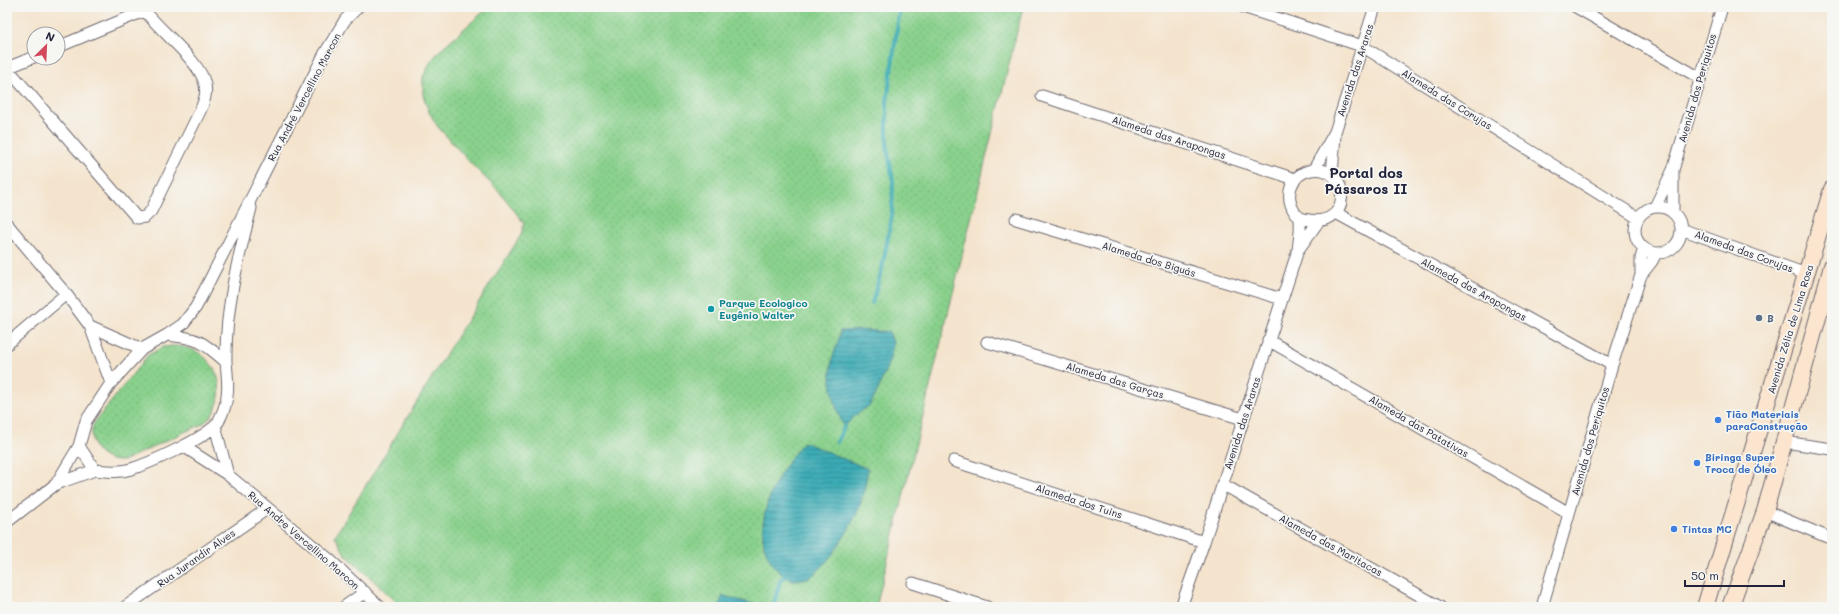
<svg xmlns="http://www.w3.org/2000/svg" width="1839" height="614" font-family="Mali,sans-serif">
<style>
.park{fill:url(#park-dots);stroke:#567a64}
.water{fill:url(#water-rules);stroke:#2e6678}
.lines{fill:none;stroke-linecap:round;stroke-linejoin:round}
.stream{stroke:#3aabb5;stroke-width:4}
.minor-casing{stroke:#6c666e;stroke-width:13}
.secondary-casing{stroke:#6c666e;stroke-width:18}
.minor{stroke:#fff;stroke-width:11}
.secondary{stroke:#fbe5cf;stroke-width:16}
.culture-dot{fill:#0f9aa8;stroke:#f6f6f2;stroke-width:1.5}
.service-dot{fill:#5c6f8a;stroke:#f6f6f2;stroke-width:1.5}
.shop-dot{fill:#3f7fe0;stroke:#f6f6f2;stroke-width:1.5}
.labels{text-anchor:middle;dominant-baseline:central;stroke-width:3.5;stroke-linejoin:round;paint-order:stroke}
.street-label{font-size:10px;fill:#22223b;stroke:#f6f6f2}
.culture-label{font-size:10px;font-weight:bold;fill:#0d838f;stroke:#f6f6f2;text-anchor:start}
.service-label{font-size:10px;font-weight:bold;fill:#4e5e75;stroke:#f6f6f2;text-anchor:start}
.shop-label{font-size:10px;font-weight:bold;fill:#366cbe;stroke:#f6f6f2;text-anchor:start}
.district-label{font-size:14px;font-weight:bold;fill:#22223b;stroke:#f6f6f2}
</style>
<defs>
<pattern id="park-dots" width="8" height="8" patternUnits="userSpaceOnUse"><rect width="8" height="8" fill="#8ad18d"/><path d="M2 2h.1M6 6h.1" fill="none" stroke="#77b37b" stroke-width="1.8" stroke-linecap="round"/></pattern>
<pattern id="water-rules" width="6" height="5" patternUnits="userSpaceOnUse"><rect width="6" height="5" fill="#3aabb5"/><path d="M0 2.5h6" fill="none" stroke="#308b94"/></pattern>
</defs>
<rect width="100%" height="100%" fill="#f6f6f2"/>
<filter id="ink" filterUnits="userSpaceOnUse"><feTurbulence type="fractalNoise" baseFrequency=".025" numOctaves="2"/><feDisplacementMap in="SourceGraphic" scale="8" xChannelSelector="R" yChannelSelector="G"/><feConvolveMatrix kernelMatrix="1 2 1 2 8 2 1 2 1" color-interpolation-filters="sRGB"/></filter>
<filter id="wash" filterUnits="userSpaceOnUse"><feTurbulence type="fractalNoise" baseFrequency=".012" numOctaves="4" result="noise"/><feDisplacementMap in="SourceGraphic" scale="16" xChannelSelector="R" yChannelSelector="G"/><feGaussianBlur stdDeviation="0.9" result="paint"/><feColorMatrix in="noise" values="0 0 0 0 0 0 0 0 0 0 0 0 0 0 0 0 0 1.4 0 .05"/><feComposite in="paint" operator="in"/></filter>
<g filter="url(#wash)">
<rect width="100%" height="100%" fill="#f4e4cd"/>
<path class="park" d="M 489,7 L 1023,7 L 876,607 L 402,607 L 345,554 L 335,536 L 449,349 L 521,235 L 524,223 L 499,191 L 473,166 L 438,127 L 429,112 L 423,95 L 423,77 L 431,61 L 442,48 Z
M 172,346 C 189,346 203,352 213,367 C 224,383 221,410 205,422 C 199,427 188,430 180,434 C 161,443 142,452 123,461 C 100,462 86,444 94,423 L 148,355 L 163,347 Z"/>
<path class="water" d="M 861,330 L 889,332 L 893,342 L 891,356 L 878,390 L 870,405 L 856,415 L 844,427 C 835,407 828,384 832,361 C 834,350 839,344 840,331 Z
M 804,442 L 868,469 C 866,481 864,493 860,505 C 853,525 828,566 810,577 C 807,579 797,580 792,580 C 784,578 776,569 772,563 C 747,527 778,469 804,442 Z
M 723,596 L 724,596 L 765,607 L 718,607 Z"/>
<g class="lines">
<path class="stream" d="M 872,303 L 882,269 L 892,216 L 893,181 L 887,146 L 887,101 L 900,7
M 837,442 L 844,427
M 773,607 L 780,581 L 785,576"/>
</g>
</g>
<g filter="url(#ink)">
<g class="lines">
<defs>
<path id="minor" d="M 1243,7 L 1362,46 L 1638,218
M 1576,7 L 1700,78
M 58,47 L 144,11
M 7,68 L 137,218 L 145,217 L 151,211 L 201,109 C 204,101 207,94 205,85 C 202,62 156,28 142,7
M 7,68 L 34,57
M 1042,96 L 1295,179
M 1314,169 L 1335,132 L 1375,7
M 1332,175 L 1335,135
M 1655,207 L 1673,170 L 1722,7
M1635 230a23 23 0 1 1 46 0a23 23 0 1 1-46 0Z
M 1336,213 L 1612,365
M 1673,213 L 1673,172
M 1016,219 L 1282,299
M 7,224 L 66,294 L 90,326 L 111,383
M 1681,229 L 1806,274
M 1298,250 L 1318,222
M 1641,275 L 1652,261 L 1656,253
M 90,326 L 142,349
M 167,335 C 199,338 203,342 226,362 C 228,381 230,398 221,416 C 220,419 217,424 215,426 C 200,440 151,463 131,469 C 119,473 107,471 95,470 L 79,446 L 86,421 L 111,383 L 142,349 Z
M 167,335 L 183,324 L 196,307 L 325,53 L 345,20 L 358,7
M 1268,340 L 1569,513
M 987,342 L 1243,419
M 7,344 L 66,294
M 226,362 C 225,309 238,259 251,208
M 215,426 L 228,475
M 1784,442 L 1832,449
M 183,446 L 228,475 L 330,560 L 380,607
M 954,461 L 1204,542
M 56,484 L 79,446
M 1222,484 L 1440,607
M 1765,511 L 1832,539
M 7,522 L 56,484 L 95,470
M 913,583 L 987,607
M 125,607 L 267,509
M 344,607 L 365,592
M 1181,607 L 1204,542 L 1298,250 C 1299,241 1301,230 1300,220 C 1300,217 1297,215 1295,213 C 1290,205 1288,196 1291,187 C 1294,178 1302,172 1311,170 C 1351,163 1356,235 1300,218
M 1542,607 L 1612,365 L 1641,275 L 1641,258 L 1644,248"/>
<path id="secondary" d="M 1705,607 L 1832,189
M 1730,607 L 1765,511 L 1832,266"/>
</defs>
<use href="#minor" class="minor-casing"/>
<use href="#secondary" class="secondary-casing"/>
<use href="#minor" class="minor"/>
<use href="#secondary" class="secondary"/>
</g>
</g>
<circle class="culture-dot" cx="711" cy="309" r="4"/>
<circle class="service-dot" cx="1759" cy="318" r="4"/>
<g class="shop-dot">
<circle cx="1718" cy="420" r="4"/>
<circle cx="1697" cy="463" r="4"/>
<circle cx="1674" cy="529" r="4"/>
</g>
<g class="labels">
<g class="street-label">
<text transform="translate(1355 70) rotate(-72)">Avenida das Araras</text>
<text transform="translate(1697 88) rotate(-74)">Avenida dos Periquitos</text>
<text transform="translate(304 97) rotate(-62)">Rua André Vercellino Marcon</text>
<text transform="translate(1447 99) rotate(32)">Alameda das Corujas</text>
<text transform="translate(1169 137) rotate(18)">Alameda das Arapongas</text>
<text transform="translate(1744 251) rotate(20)">Alameda das Corujas</text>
<text transform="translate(1149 259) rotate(17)">Alameda dos Biguás</text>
<text transform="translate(1474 289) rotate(29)">Alameda das Arapongas</text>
<text transform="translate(1790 329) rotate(-73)">Avenida Zélia de Lima Rosa</text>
<text transform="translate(1115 380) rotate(17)">Alameda das Garças</text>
<text transform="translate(1242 423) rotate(-72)">Avenida das Araras</text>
<text transform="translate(1419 426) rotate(30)">Alameda das Patativas</text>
<text transform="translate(1590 441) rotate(-74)">Avenida dos Periquitos</text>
<text transform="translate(1079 501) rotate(18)">Alameda dos Tuins</text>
<text transform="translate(304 540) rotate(41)">Rua Andre Vercellino Marcon</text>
<text transform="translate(1331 545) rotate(29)">Alameda das Maritacas</text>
<text transform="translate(196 558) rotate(-35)">Rua Jurandir Alves</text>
</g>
<g class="culture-label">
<text x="719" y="303">Parque Ecologico<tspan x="719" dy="12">Eugênio Walter</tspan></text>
</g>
<g class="service-label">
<text x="1767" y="318">B</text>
</g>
<g class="shop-label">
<text x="1726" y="414">Tião Materiais<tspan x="1726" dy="12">paraConstrução</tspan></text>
<text x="1705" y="457">Biringa Super<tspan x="1705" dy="12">Troca de Óleo</tspan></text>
<text x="1682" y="529">Tintas MC</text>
</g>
<g class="district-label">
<text x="1366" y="172">Portal dos<tspan x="1366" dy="16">Pássaros II</tspan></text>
</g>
</g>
<rect width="1839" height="614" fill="none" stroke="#f6f6f2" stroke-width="24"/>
<g transform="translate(46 46) rotate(24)"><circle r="19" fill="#f6f6f2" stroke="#a1a1a9"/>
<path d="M0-3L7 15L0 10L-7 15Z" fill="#d1495b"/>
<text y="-6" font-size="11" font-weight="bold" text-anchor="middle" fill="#22223b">N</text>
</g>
<path d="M1685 580v6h99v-6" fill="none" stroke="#22223b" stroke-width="2"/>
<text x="1691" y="580" font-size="12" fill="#22223b" stroke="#f6f6f2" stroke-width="3" paint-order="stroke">50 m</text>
</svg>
